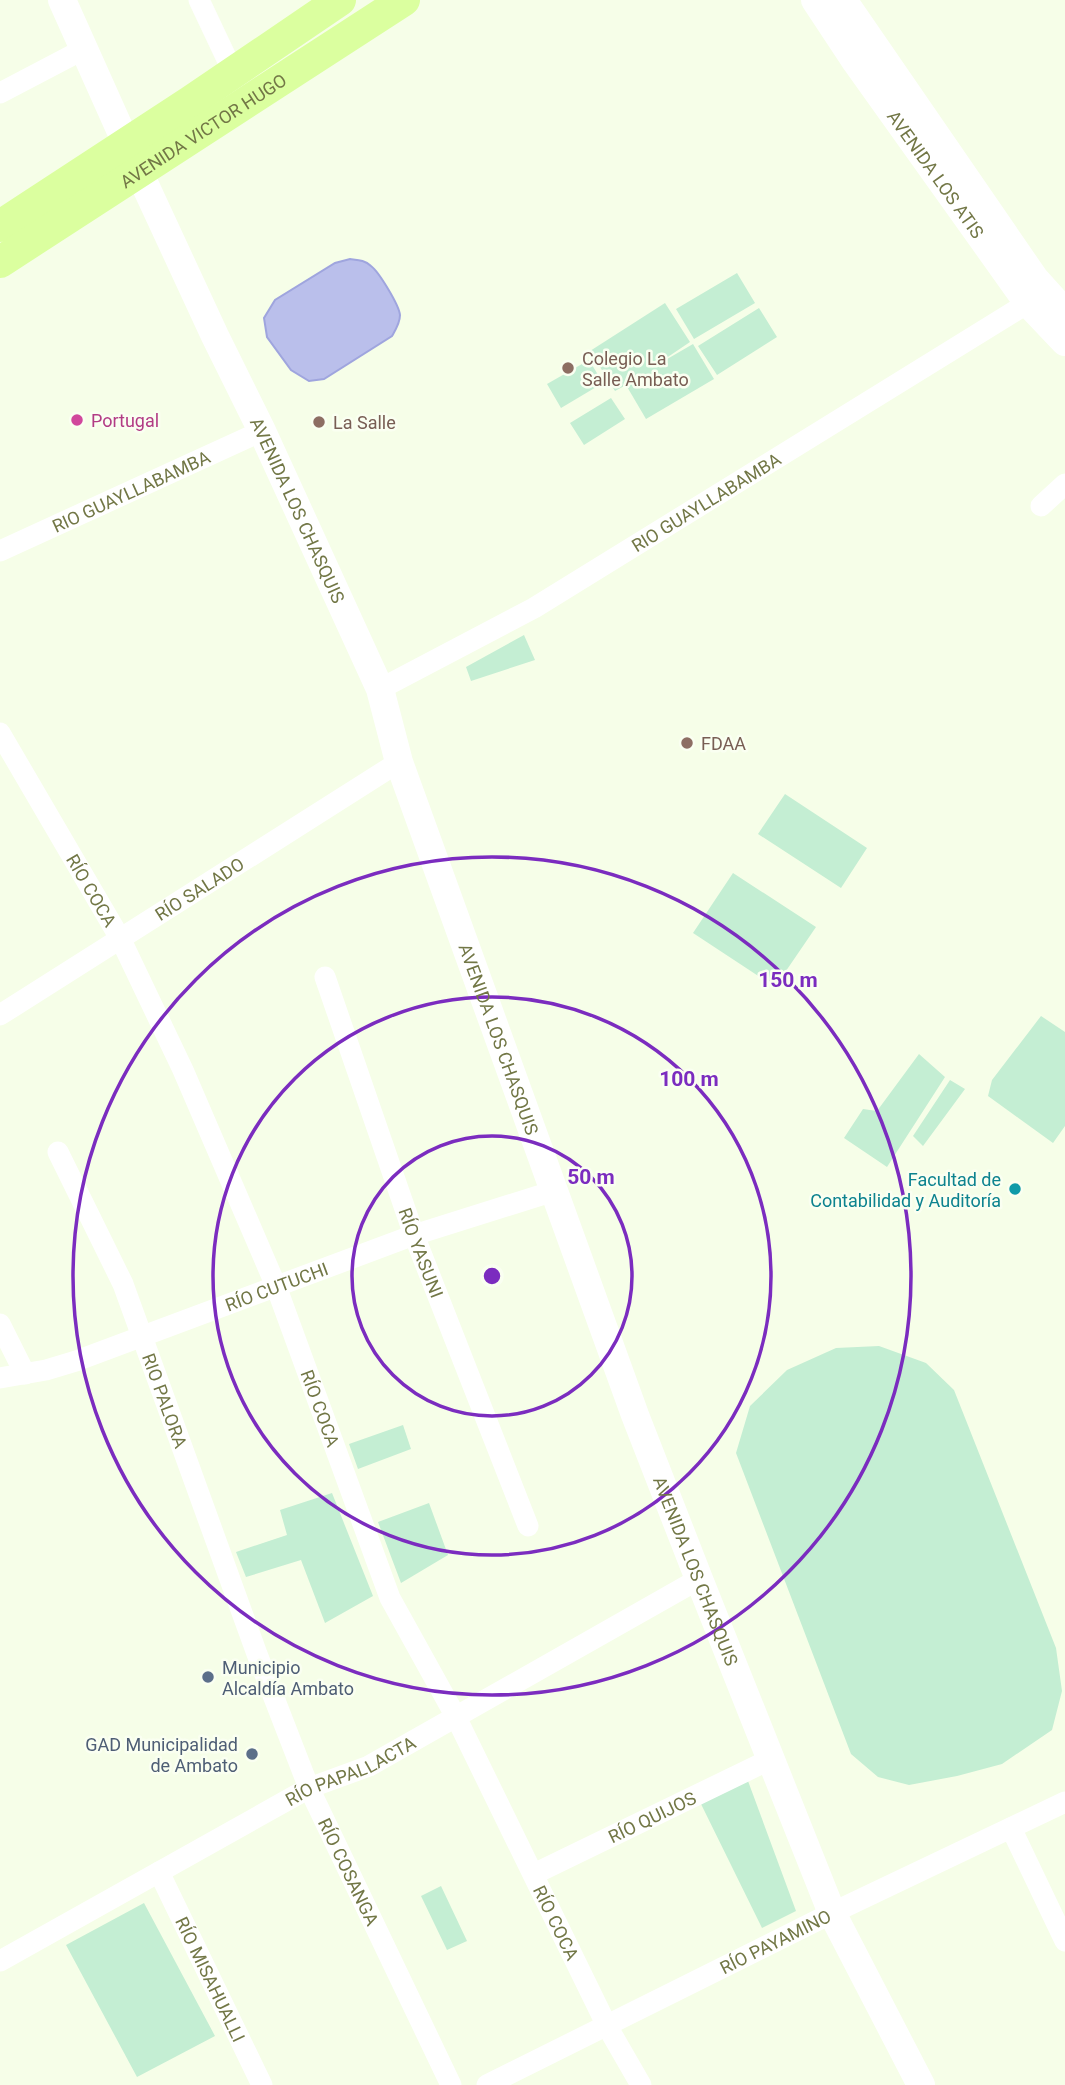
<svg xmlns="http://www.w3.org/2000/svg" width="1065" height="2085" font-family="Roboto,sans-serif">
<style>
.green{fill:#c4eed3}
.water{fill:#babfeb;stroke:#9fa5de;stroke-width:2}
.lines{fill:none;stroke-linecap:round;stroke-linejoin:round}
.street{stroke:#fff;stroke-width:21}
.secondary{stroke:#fff;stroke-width:28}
.primary{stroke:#dbff9f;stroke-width:32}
.ring{fill:none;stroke:#7b2cbf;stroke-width:3.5}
.education-dot{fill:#8d6e63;stroke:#fafff1;stroke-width:2.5}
.hotel-dot{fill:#d1479c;stroke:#fafff1;stroke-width:2.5}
.culture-dot{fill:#0f9aa8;stroke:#fafff1;stroke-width:2.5}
.service-dot{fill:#5c6f8a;stroke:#fafff1;stroke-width:2.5}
.labels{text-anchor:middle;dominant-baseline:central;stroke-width:5;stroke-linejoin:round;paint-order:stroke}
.street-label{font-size:18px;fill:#727746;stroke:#fafff1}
.education-label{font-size:18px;fill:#785e54;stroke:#fafff1;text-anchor:start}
.hotel-label{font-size:18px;fill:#b23c85;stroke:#fafff1;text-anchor:start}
.culture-label{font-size:18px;fill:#0d838f;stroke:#fafff1;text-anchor:end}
.service-label{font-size:18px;fill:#4e5e75;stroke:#fafff1;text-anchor:start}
.centre{fill:#7b2cbf;stroke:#fafff1;stroke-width:3.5}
.ring-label{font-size:21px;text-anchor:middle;font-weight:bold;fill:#7b2cbf;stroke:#fafff1;stroke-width:5;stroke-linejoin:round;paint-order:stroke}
</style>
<rect width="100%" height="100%" fill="#f6fee8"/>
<path class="green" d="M 737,273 L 755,303 L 694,339 L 676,309 Z
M 665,303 L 690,342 L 650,369 L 693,344 L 714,379 L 646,419 L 626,385 L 615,391 L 590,351 Z
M 759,308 L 777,337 L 717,375 L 698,346 Z
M 589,360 L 603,383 L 561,408 L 547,384 Z
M 611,398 L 625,419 L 584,445 L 570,423 Z
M 524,635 L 535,660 L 471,681 L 466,667 Z
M 785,794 L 867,848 L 841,888 L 758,834 Z
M 733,873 L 816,927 L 775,987 L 693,933 Z
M 1041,1016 L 1065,1032 L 1065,1126 L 1053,1143 L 988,1096 L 992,1080 Z
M 919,1054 L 945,1077 L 887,1167 L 844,1138 L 863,1109 L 877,1111 Z
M 950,1080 L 965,1089 L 923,1146 L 913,1136 Z
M 879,1346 L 926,1363 L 954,1390 L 1056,1648 L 1062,1691 L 1052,1730 L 1002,1764 L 957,1776 L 909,1785 L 878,1777 L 851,1754 L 736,1453 L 750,1406 L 787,1370 L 836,1348 Z
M 403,1425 L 411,1449 L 358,1469 L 349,1444 Z
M 332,1493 L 373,1596 L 325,1623 L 301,1560 L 246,1577 L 236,1552 L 287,1535 L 280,1510 Z
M 429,1503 L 448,1555 L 401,1583 L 378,1522 Z
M 748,1781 L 796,1911 L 762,1928 L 701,1804 Z
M 441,1886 L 467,1941 L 447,1950 L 421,1896 Z
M 144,1903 L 215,2036 L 137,2077 L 66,1945 Z"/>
<path class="water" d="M 350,259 C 357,260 365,260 371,266 C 379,272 399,305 400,315 C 400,323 396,329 392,336 L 324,379 L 309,381 L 291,370 L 267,337 L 264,318 L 275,300 L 335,263 Z"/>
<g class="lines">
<g class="street">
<path d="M 199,0 L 233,72"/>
<path d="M 0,93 L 84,49"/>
<path d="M 1041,506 L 1065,484"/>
<path id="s1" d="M 0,551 L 262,431"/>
<path id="s2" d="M 380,689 L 534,608 L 1028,303"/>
<path id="s3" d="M 0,733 L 121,940 L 183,1070 L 276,1286 L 390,1598 L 456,1717 L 607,2026 L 641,2085"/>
<path id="s4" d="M 325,977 L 414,1235 L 528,1526"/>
<path id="s5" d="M 0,1015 L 399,762"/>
<path id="s6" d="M 58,1152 L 123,1284 L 257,1654 L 309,1788 L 451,2085"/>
<path d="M 0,1324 L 25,1374"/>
<path id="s7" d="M 0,1378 L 46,1370 L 76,1361 L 414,1235 L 554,1191"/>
<path d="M 1011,1828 L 1065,1941"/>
<path id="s8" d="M 159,1872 L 262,2085"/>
<path id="s9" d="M 534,1874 L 771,1759"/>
<path id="s10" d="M 0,1961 L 309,1788 L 369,1766 L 699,1579"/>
<path id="s11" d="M 487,2085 L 832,1913 L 1065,1802"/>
</g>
<g class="secondary">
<path id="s12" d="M 62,0 L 139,172 L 215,336 L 262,431 L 380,689 L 399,762 L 635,1415 L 699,1579 L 832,1913 L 921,2085"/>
<path id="s13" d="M 815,0 L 854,59 L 1028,303 L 1065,342"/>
<path d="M 843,0 L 1035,279 L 1065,312"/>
</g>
<g class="primary">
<path d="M 0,226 L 190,102 L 340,0"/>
<path id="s14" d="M 0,262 L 404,0"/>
</g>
</g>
<g class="ring">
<circle cx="492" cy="1276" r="140"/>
<circle cx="492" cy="1276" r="279"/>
<circle cx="492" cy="1276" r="419"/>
</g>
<g class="education-dot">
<circle cx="568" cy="368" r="7"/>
<circle cx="319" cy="422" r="7"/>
<circle cx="687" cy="743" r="7"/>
</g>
<circle class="hotel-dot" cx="77" cy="420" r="7"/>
<circle class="culture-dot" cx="1015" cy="1189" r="7"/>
<g class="service-dot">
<circle cx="208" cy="1677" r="7"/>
<circle cx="252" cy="1754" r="7"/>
</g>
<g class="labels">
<g class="street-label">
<text stroke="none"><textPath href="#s14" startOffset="242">AVENIDA VICTOR HUGO</textPath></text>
<text stroke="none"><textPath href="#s13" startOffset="212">AVENIDA LOS ATIS</textPath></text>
<text stroke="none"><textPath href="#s1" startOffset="144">RIO GUAYLLABAMBA</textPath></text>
<text stroke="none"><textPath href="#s2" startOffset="376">RIO GUAYLLABAMBA</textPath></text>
<text stroke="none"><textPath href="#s12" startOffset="562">AVENIDA LOS CHASQUIS</textPath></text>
<text stroke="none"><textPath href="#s5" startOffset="236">RÍO SALADO</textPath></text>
<text stroke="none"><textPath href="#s3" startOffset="182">RÍO COCA</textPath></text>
<text stroke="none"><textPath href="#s12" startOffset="1129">AVENIDA LOS CHASQUIS</textPath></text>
<text stroke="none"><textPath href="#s4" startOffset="292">RÍO YASUNI</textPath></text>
<text stroke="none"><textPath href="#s7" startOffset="292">RÍO CUTUCHI</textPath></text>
<text stroke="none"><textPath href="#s6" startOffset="271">RIO PALORA</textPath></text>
<text stroke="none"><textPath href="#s3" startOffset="749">RÍO COCA</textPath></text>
<text stroke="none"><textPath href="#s12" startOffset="1696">AVENIDA LOS CHASQUIS</textPath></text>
<text stroke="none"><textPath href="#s10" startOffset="399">RÍO PAPALLACTA</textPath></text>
<text stroke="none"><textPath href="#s9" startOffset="131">RÍO QUIJOS</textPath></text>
<text stroke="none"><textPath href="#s6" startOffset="777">RÍO COSANGA</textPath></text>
<text stroke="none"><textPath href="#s3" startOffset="1316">RÍO COCA</textPath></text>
<text stroke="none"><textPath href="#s11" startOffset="322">RÍO PAYAMINO</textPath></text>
<text stroke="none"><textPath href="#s8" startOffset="119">RÍO MISAHUALLI</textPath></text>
</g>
<g class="education-label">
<text x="582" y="358">Colegio La<tspan x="582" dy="21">Salle Ambato</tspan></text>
<text x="333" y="422">La Salle</text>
<text x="701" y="743">FDAA</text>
</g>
<g class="hotel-label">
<text x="91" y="420">Portugal</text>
</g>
<g class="culture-label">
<text x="1001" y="1179">Facultad de<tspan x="1001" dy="21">Contabilidad y Auditoría</tspan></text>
</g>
<g class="service-label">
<text x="222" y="1667">Municipio<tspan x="222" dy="21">Alcaldía Ambato</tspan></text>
<text x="238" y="1744" text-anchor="end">GAD Municipalidad<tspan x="238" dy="21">de Ambato</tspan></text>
</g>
</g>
<circle cx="492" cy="1276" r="10" class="centre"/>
<g class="ring-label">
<text x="788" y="987">150 m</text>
<text x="689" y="1086">100 m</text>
<text x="591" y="1184">50 m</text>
</g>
</svg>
